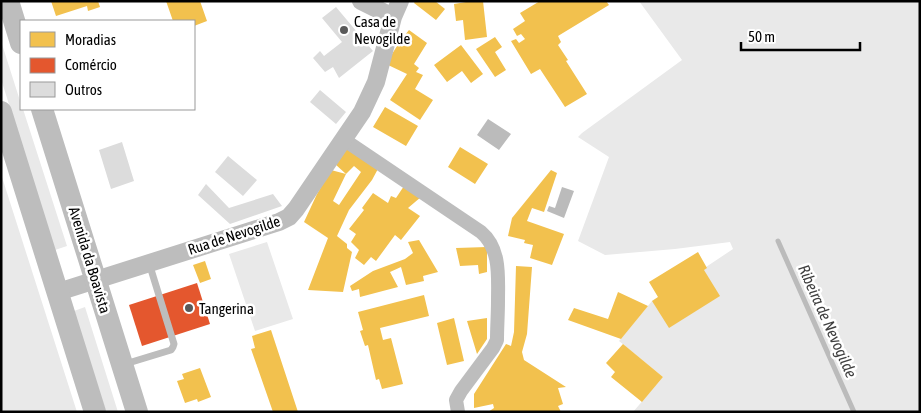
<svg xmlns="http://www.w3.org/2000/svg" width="921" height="413" font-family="'Asap Condensed',sans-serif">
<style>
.green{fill:#e9e9e9}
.water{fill:#bbb}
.homes{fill:#f2c14e}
.shops{fill:#e4572e}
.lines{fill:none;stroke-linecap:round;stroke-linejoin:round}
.stream{stroke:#bbb;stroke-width:5}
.building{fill:#dcdcdc}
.service{stroke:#bdbdbd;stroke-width:7}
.minor{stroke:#bdbdbd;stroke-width:14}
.tertiary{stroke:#bdbdbd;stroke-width:18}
.primary{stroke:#bdbdbd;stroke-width:22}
.poi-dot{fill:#595959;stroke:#fff;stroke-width:2}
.labels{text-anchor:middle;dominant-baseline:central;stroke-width:5;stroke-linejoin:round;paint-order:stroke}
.poi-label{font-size:15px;fill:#000;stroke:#fff;text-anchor:start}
.street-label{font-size:15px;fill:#000;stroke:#fff}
.water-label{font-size:16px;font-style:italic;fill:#3f3f3f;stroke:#fff}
</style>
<rect width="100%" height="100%" fill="#fff"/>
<path class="green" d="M 639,1 L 920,1 L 920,412 L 633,412 L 663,377 L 619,341 L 652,301 L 703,269 L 733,249 L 730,242 L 675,249 L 605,255 L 578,241 L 609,157 L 578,137 L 582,133 L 682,60 Z
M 1,41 L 21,104 L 21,109 L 23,109 L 67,246 L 55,250 L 1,79 Z
M 1,174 L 77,412 L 1,412 Z
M 267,242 L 293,319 L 255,331 L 229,254 Z
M 85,307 L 118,412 L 106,412 L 74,311 Z"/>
<path class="water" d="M 488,119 L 511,134 L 499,150 L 477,135 Z
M 562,187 L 574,191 L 564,218 L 547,211 L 549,206 L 555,208 Z"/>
<path class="homes" d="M 51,1 L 98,1 L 100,7 L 88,11 L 87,6 L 56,16 Z
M 166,1 L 200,1 L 207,21 L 194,26 L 194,21 L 173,21 Z
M 415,1 L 435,1 L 445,9 L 436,20 L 414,3 Z
M 472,1 L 483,1 L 487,37 L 465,40 L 463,20 L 456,21 L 454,4 Z
M 540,1 L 606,1 L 609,5 L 558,36 L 561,42 L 558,45 L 568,60 L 566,61 L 587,94 L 565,107 L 540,69 L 531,74 L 511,41 L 516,39 L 519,43 L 525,39 L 521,34 L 517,36 L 513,29 L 525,21 L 520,13 Z
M 409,30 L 427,43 L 414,64 L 419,68 L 416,72 L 423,75 L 415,89 L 433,100 L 420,120 L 390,100 L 407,74 L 386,64 L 400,41 Z
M 495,37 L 502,47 L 495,52 L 506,70 L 495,77 L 476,49 Z
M 461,45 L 483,74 L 471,83 L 462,71 L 447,82 L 434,65 Z
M 385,107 L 418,126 L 406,146 L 373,127 Z
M 348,147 L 379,167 L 372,180 L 349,210 L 337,236 L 347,244 L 347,248 L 352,252 L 343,292 L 308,290 L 328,238 L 304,222 L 317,194 L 331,170 L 346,174 L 333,201 L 339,205 L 361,172 L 354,166 L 346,174 L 335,164 Z
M 460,147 L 488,164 L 475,184 L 448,167 Z
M 551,170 L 557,173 L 544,212 L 532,208 L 527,221 L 564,234 L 552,265 L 530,258 L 533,245 L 524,243 L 525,240 L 508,236 L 512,218 Z
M 404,186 L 421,197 L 408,208 L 420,216 L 401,240 L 395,235 L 376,261 L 371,257 L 364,265 L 355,258 L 359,250 L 351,242 L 356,234 L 349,229 L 364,210 L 362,208 L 373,193 L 388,203 L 391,196 L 396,198 Z
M 419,240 L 438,272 L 423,276 L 424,281 L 406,285 L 401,267 L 390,272 L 398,287 L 360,297 L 359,289 L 352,291 L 350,286 L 373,271 L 405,259 L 413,253 L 408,242 Z
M 487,247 L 487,272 L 479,274 L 478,265 L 460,266 L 456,248 Z
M 698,252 L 707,268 L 704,270 L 720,296 L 669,328 L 652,301 L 658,297 L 649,282 Z
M 205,261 L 211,279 L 200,283 L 193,265 Z
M 516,266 L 532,267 L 527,334 L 522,352 L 524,360 L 566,387 L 558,388 L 563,404 L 558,406 L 561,412 L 488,412 L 494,408 L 493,404 L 474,408 L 474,394 L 506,344 L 511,346 L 514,332 Z
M 618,292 L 648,306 L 621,339 L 568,320 L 574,308 L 608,319 Z
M 424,295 L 429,316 L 380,328 L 383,340 L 391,338 L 403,384 L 382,389 L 379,379 L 376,380 L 368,345 L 365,346 L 360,331 L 363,330 L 358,312 Z
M 454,318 L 464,361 L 447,365 L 437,323 Z
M 487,318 L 487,339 L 477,354 L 467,321 Z
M 271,330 L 298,412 L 273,412 L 251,349 L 255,348 L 252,336 Z
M 623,344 L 663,377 L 642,402 L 611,377 L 615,372 L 606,363 Z
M 200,368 L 211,397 L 198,402 L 197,399 L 185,403 L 177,381 L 184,379 L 182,374 Z"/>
<path class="shops" d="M 197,283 L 210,324 L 142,346 L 129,305 Z"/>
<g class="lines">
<path class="stream" d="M 778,241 L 854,412"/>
</g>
<path class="building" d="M 336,7 L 373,51 L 339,78 L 333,67 L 325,72 L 313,58 L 320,51 L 324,56 L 342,42 L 322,18 Z
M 320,90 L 346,112 L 336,124 L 310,102 Z
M 122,142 L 134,181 L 111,189 L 99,150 Z
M 228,156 L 257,180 L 243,196 L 215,172 Z
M 206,184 L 229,208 L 273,194 L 282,206 L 230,224 L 198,195 Z"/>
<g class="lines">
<path class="service" d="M 125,364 L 171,350 L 173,347 L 174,344 L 149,263"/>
<path class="minor" d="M 343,139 L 481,232 C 501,249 498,277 498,301 C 498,314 497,327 497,340 L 493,348 L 461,391 L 456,400 L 458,412"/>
<path class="tertiary" d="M 361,1 L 393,17 L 400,1
M 58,292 L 279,222 L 289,217 L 296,209 L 362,112 L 376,82 L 393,17"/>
<path class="primary" d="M 8,1 L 21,43
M 42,109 L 137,412
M 1,112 L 95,412"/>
</g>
<g class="poi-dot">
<circle cx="344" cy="30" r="5"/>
<circle cx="189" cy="308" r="5"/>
</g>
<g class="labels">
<g class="poi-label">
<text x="354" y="21">Casa de<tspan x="354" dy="17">Nevogilde</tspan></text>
<text x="199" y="308">Tangerina</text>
</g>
<g class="street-label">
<text transform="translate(234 235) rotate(-18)">Rua de Nevogilde</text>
<text transform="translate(90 260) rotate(73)">Avenida da Boavista</text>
</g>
<g class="water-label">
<text transform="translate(828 321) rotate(66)">Ribeira de Nevogilde</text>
</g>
</g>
<rect width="921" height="413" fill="none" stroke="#000000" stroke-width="5"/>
<rect x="20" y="20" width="175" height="90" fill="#ffffff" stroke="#999999"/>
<rect x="30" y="32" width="25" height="15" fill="#f2c14e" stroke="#999999"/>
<text x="65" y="45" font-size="15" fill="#000000">Moradias</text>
<rect x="30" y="58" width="25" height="15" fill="#e4572e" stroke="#999999"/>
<text x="65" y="70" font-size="15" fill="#000000">Comércio</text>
<rect x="30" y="82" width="25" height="15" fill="#dcdcdc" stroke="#999999"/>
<text x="65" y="95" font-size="15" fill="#000000">Outros</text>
<path d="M741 42v8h119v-8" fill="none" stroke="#000000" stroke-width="2.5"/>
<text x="748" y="42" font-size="15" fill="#000000" stroke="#ffffff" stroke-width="4" paint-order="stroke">50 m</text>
</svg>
